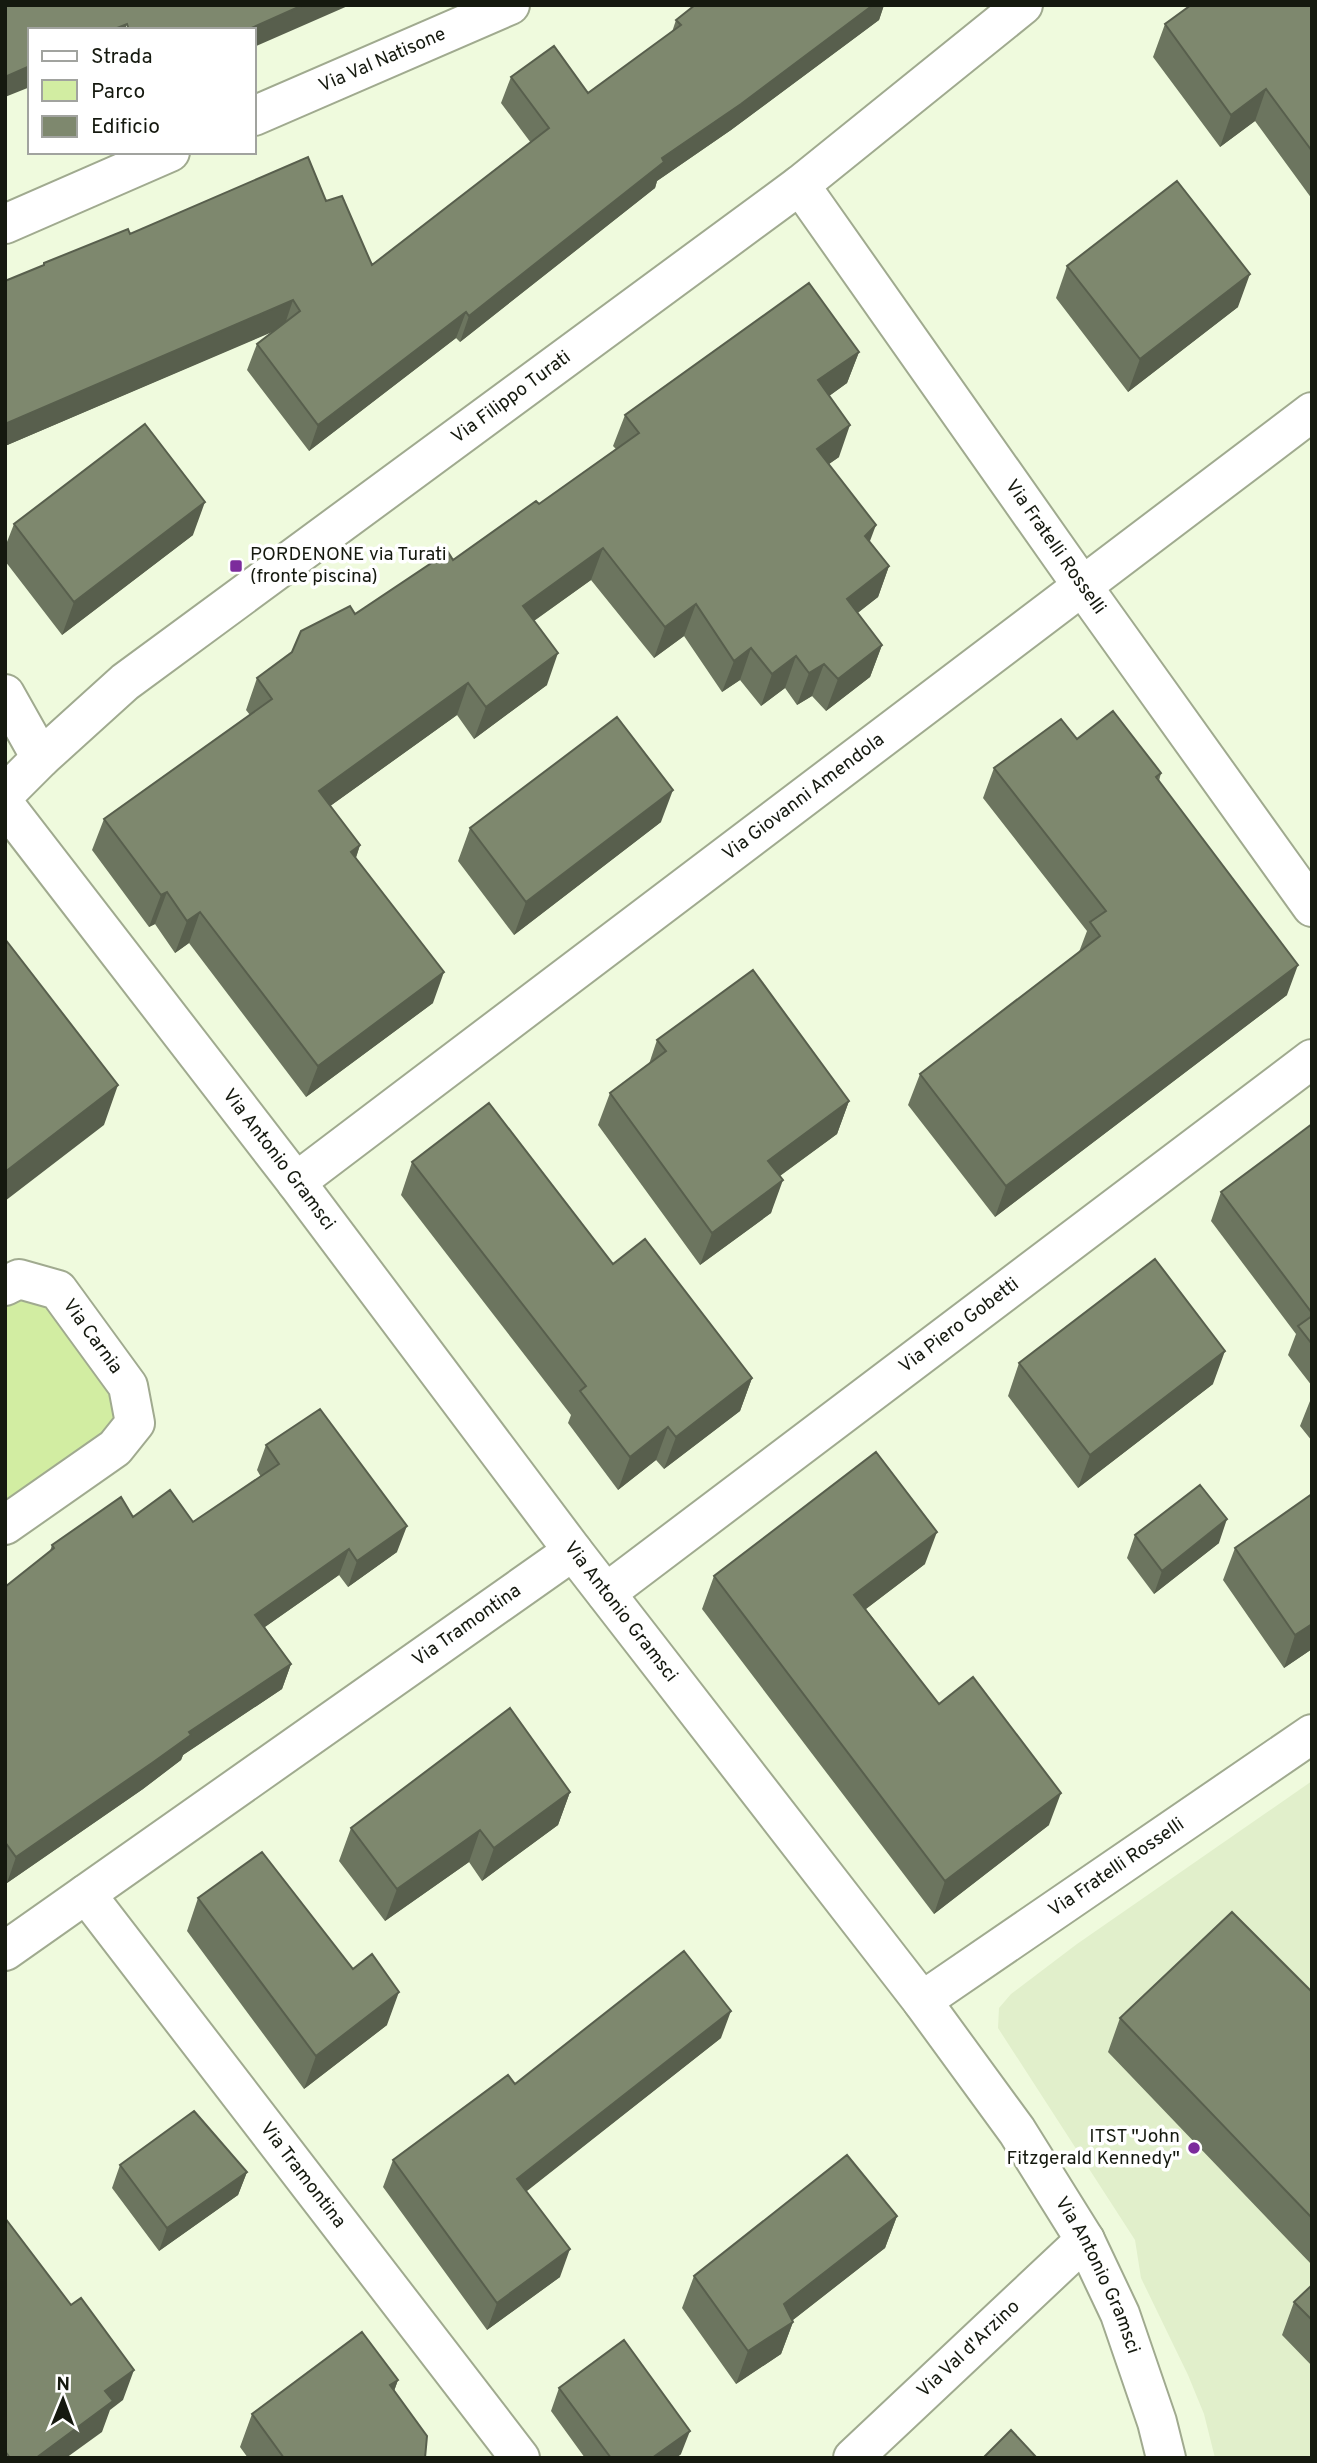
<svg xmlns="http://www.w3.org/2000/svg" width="1317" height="2463" font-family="Overpass,sans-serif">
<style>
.built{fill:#e1efcb}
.green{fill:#d2eda2}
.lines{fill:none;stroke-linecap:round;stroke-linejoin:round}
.street-casing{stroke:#a0aa8f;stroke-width:42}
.street{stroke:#fff;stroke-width:38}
.wall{fill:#6c755f}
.shaded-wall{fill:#585f4d}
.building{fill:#7e886e;stroke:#585f4d;stroke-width:2}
.poi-dot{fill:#7c2b9c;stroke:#fff;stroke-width:2.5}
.labels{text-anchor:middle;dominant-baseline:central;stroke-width:7;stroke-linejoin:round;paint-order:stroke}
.street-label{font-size:19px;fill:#15190f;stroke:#fff}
.poi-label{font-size:19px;fill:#15190f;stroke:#fff;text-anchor:start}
</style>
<rect width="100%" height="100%" fill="#effadd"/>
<path class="built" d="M 1312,1781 L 1312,2458 L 1215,2458 L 1204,2414 L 1188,2375 L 1141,2278 L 1135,2240 L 998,2028 L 999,2008 L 1011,1994 L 1077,1944 Z"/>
<path class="green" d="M 5,1286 L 58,1290 L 135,1423 L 5,1525 Z"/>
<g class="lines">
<defs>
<g id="street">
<path id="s1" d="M 254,116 L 510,5"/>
<path id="s2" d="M 800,185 L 1083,587 L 1312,907"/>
<path d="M 5,224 L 170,152"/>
<path d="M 5,694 L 41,758"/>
<path id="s3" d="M 5,794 L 41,758 L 125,682 L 800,185 L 1023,5"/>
<path id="s4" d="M 5,805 L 296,1182 L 573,1551 L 922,2001 L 1017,2131 L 1085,2240 L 1120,2314 L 1157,2422 L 1166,2458"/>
<path id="s5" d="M 296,1182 L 1312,412"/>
<path id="s6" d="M 5,1286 L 19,1279 L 58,1290 L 128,1386 L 135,1423 L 115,1448 L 5,1525"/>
<path id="s7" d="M 606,1593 L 1312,1059"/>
<path id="s8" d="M 86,1894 L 520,2458"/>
<path id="s9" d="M 5,1951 L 573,1551"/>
<path id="s10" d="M 922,2001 L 1312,1734"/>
<path id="s11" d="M 853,2458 L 1085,2240"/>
</g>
</defs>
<use href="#street" class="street-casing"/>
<use href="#street" class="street"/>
</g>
<path class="wall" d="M 873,5 L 884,5 L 879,20 L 731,130 L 657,181 L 655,188 L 460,342 L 456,338 L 309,451 L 247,370 L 257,344 L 273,331 L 5,446 L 44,263 L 130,234 L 326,201 L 372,265 L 531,143 L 501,103 L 511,77 L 588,93 L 672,32 L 676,20 Z
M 1312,5 L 1312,199 L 1255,121 L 1220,147 L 1153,57 L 1165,24 Z
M 1067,266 L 1238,307 L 1128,392 L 1056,298 Z
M 859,352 L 847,383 L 829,396 L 839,457 L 829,464 L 870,542 L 889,566 L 878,597 L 857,613 L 882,645 L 870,677 L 826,711 L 812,696 L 797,705 L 785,688 L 761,706 L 740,680 L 722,692 L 684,636 L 654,658 L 591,580 L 534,621 L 547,685 L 474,739 L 457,715 L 330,806 L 360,845 L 356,858 L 433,1003 L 306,1097 L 189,943 L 175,953 L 155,924 L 149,927 L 92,850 L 104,819 L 250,715 L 246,710 L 257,678 L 355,614 L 453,560 L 539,504 L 616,449 L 613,446 L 625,415 Z
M 14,524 L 193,535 L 62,635 L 5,561 L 5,547 Z
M 1077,739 L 1161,773 L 1159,781 L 1287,995 L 995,1217 L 908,1105 L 920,1074 L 1079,952 L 1087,931 L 983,798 L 994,768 Z
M 661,822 L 514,935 L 458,861 L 470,828 Z
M 657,1040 L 849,1101 L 837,1134 L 780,1176 L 771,1213 L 700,1265 L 598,1125 L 610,1093 L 649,1064 Z
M 1312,1124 L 1312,1386 L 1288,1355 L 1296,1334 L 1211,1221 L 1221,1192 Z
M 412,1162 L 613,1264 L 752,1378 L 740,1411 L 664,1469 L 656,1460 L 618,1490 L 568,1423 L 571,1415 L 401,1195 Z
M 1019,1363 L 1213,1384 L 1078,1488 L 1008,1396 Z
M 1312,1396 L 1312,1441 L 1300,1426 Z
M 266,1445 L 397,1552 L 348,1587 L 339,1575 L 265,1627 L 291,1664 L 282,1689 L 183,1755 L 181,1760 L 143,1789 L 7,1883 L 5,1881 L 5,1587 L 50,1551 L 52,1545 L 133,1517 L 193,1522 L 261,1477 L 257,1470 Z
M 1312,1494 L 1312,1649 L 1284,1668 L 1223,1580 L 1235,1548 Z
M 1135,1535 L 1219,1543 L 1154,1594 L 1127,1558 Z
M 925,1564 L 866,1609 L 939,1704 L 1049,1825 L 934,1914 L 702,1609 L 714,1576 Z
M 570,1792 L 558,1825 L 482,1881 L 469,1862 L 385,1921 L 339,1861 L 351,1828 Z
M 198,1898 L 387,2025 L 304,2089 L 187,1931 Z
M 1312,1992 L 1312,2265 L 1108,2052 L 1120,2018 Z
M 721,2038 L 526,2191 L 560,2277 L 487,2330 L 383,2187 L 393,2160 L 515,2084 Z
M 120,2165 L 247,2172 L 238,2195 L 159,2251 L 112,2188 Z
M 897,2216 L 885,2248 L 793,2320 L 793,2322 L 781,2354 L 736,2384 L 682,2308 L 694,2276 Z
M 1312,2285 L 1312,2366 L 1282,2335 L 1294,2302 Z
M 398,2380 L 394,2391 L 425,2458 L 248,2458 L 240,2447 L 252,2414 Z
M 559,2388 L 681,2454 L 676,2458 L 585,2458 L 551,2411 Z"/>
<path class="shaded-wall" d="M 303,5 L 350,5 L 254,47 L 254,30 L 247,30 Z
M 873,5 L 884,5 L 879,20 L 731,130 L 657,181 L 655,188 L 460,342 L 469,316 L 662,158 Z
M 127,24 L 125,30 L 112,30 Z
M 30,66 L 30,87 L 5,97 L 5,77 Z
M 1266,89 L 1255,121 L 1220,147 L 1231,115 Z
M 1250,274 L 1238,307 L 1128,392 L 1140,359 Z
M 293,300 L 284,327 L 5,446 L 5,424 Z
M 466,312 L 456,338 L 309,451 L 318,425 Z
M 859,352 L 847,383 L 807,412 L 818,380 Z
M 850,425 L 839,457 L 806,480 L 817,449 Z
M 205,502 L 193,535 L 62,635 L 74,602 Z
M 876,525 L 864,557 L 865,536 Z
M 603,548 L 591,580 L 511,637 L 523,606 Z
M 889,566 L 878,597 L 835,631 L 847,599 Z
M 696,604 L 684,636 L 654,658 L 665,627 Z
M 882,645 L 870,677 L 826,711 L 838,679 Z
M 751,648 L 740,680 L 722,692 L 734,661 Z
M 558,653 L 547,685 L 474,739 L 486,707 Z
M 796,656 L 785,688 L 761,706 L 772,674 Z
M 824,664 L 812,696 L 797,705 L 809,673 Z
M 468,683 L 457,715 L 308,822 L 319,791 Z
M 673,790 L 661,822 L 514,935 L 526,902 Z
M 360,845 L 349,877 L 351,852 Z
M 167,892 L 155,924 L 149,927 L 161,895 Z
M 200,912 L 189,943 L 175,953 L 187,921 Z
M 1298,965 L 1287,995 L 995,1217 L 1006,1186 Z
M 444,972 L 433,1003 L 306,1097 L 318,1066 Z
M 118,1085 L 104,1125 L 5,1201 L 5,1172 Z
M 849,1101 L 837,1134 L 756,1193 L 768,1161 Z
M 783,1180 L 771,1213 L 700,1265 L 712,1233 Z
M 1225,1351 L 1213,1384 L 1078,1488 L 1090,1455 Z
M 752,1378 L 740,1411 L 664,1469 L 676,1437 Z
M 668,1427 L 656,1460 L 618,1490 L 630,1457 Z
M 1227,1519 L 1219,1543 L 1154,1594 L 1162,1571 Z
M 407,1526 L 397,1552 L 348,1587 L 357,1561 Z
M 937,1532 L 925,1564 L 842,1627 L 854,1595 Z
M 349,1549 L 339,1575 L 246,1640 L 255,1615 Z
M 1312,1624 L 1312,1649 L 1284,1668 L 1295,1635 Z
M 291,1664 L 282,1689 L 183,1755 L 181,1760 L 143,1789 L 7,1883 L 16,1857 L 189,1732 Z
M 570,1792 L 558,1825 L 482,1881 L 494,1848 Z
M 1061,1793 L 1049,1825 L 934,1914 L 945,1881 Z
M 480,1830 L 469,1862 L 385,1921 L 397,1889 Z
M 399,1992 L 387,2025 L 304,2089 L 316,2056 Z
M 731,2011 L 721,2038 L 508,2206 L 517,2179 Z
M 247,2172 L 238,2195 L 159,2251 L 167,2228 Z
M 897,2216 L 885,2248 L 780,2330 L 793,2322 L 781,2354 L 736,2384 L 748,2351 L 784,2304 Z
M 570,2249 L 560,2277 L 487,2330 L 497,2303 Z
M 134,2370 L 123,2400 L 110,2410 L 102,2432 L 66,2458 L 36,2458 L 105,2391 Z
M 398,2380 L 386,2413 L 390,2385 Z
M 690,2431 L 681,2454 L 676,2458 L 652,2458 Z"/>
<path class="building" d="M 5,5 L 303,5 L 247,30 L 129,30 L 127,24 L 112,30 L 30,30 L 30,66 L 5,77 Z
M 695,5 L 873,5 L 741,104 L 662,158 L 664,162 L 469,316 L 466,312 L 318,425 L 257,344 L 300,311 L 293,300 L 5,424 L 5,281 L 44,265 L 44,263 L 128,229 L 130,234 L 308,157 L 326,201 L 342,196 L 372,265 L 549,128 L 511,77 L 554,46 L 588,93 L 681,25 L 676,20 Z
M 1191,5 L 1312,5 L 1312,151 L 1266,89 L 1231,115 L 1165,24 Z
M 1177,181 L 1250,274 L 1140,359 L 1067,266 Z
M 809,283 L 859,352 L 818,380 L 850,425 L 817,449 L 876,525 L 865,536 L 889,566 L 847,599 L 882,645 L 838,679 L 824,664 L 809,673 L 796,656 L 772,674 L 751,648 L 734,661 L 696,604 L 665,627 L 603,548 L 523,606 L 558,653 L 486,707 L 468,683 L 319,791 L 360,845 L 351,852 L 444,972 L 318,1066 L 200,912 L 187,921 L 167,892 L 161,895 L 104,819 L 272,699 L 257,678 L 292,652 L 301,631 L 350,606 L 355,614 L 448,552 L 453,560 L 536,501 L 539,504 L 639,433 L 625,415 Z
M 145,424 L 205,502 L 74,602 L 14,524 Z
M 1113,711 L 1161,773 L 1156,777 L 1298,965 L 1006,1186 L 920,1074 L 1100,936 L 1090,922 L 1106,911 L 994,768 L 1061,719 L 1077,739 Z
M 617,717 L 673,790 L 526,902 L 470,828 Z
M 5,939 L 118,1085 L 5,1172 Z
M 753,970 L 849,1101 L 768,1161 L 783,1180 L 712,1233 L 610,1093 L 666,1051 L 657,1040 Z
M 489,1103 L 613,1264 L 645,1239 L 752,1378 L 676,1437 L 668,1427 L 630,1457 L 580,1391 L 586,1386 L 412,1162 Z
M 1312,1124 L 1312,1313 L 1221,1192 Z
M 1155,1259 L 1225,1351 L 1090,1455 L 1019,1363 Z
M 1312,1316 L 1312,1344 L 1298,1326 Z
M 320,1409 L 407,1526 L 357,1561 L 349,1549 L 255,1615 L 291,1664 L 189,1732 L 191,1735 L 152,1763 L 16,1857 L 5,1842 L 5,1587 L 54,1548 L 52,1545 L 121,1497 L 133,1517 L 170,1490 L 193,1522 L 279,1464 L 266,1445 Z
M 876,1452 L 937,1532 L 854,1595 L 939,1704 L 973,1677 L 1061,1793 L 945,1881 L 714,1576 Z
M 1200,1485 L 1227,1519 L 1162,1571 L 1135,1535 Z
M 1312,1494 L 1312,1624 L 1295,1635 L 1235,1548 Z
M 510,1708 L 570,1792 L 494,1848 L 480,1830 L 397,1889 L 351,1828 Z
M 262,1852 L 353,1969 L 372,1954 L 399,1992 L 316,2056 L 198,1898 Z
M 1232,1912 L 1312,1992 L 1312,2218 L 1120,2018 Z
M 684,1951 L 731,2011 L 517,2179 L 570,2249 L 497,2303 L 393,2160 L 508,2075 L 515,2084 Z
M 194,2111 L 247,2172 L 167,2228 L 120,2165 Z
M 847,2155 L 897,2216 L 784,2304 L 793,2322 L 748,2351 L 694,2276 Z
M 5,2218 L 71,2305 L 81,2298 L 134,2370 L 105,2391 L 113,2401 L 36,2458 L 10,2458 L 5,2451 Z
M 1312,2285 L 1312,2320 L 1294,2302 Z
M 362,2332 L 398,2380 L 390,2385 L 427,2436 L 425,2458 L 284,2458 L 252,2414 Z
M 624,2340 L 690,2431 L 652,2458 L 611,2458 L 559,2388 Z
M 1011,2430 L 1037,2458 L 983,2458 Z"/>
<g class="poi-dot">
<rect x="229" y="559" width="14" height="14" rx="3.5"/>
<circle cx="1194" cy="2148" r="7"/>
</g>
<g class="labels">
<g class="street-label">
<text stroke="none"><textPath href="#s1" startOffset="140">Via Val Natisone</textPath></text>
<text stroke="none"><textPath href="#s3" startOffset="644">Via Filippo Turati</textPath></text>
<text stroke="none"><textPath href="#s2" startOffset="443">Via Fratelli Rosselli</textPath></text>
<text stroke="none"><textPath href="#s5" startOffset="637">Via Giovanni Amendola</textPath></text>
<text stroke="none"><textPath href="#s4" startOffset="448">Via Antonio Gramsci</textPath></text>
<text stroke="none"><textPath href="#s7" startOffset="443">Via Piero Gobetti</textPath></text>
<text stroke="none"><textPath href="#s6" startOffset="114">Via Carnia</textPath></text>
<text stroke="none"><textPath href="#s4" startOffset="1015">Via Antonio Gramsci</textPath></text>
<text stroke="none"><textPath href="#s9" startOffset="565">Via Tramontina</textPath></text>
<text stroke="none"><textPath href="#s10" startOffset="236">Via Fratelli Rosselli</textPath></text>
<text stroke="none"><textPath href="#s8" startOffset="355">Via Tramontina</textPath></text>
<text stroke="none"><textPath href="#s4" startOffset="1834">Via Antonio Gramsci</textPath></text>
<text stroke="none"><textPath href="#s11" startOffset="159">Via Val d'Arzino</textPath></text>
</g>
<g class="poi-label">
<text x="250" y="555">PORDENONE via Turati<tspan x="250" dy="22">(fronte piscina)</tspan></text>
<text x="1180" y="2137" text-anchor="end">ITST "John<tspan x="1180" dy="22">Fitzgerald Kennedy"</tspan></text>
</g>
</g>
<rect width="1317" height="2463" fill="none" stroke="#15190f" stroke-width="14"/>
<rect x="28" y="28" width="228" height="126" fill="#ffffff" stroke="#a1a39f" stroke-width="2"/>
<rect x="42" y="51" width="35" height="10" fill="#ffffff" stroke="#a1a39f" stroke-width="2"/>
<text x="91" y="63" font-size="21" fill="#15190f">Strada</text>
<rect x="42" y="80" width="35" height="21" fill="#d2eda2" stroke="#a1a39f" stroke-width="2"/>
<text x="91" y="98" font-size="21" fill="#15190f">Parco</text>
<rect x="42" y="116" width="35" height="21" fill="#7e886e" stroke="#a1a39f" stroke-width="2"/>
<text x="91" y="133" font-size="21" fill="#15190f">Edificio</text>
<g transform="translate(63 2400) rotate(1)" stroke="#ffffff" stroke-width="5" paint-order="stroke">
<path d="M0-5L12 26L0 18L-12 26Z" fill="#15190f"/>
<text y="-10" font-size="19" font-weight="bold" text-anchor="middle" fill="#15190f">N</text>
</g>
</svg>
